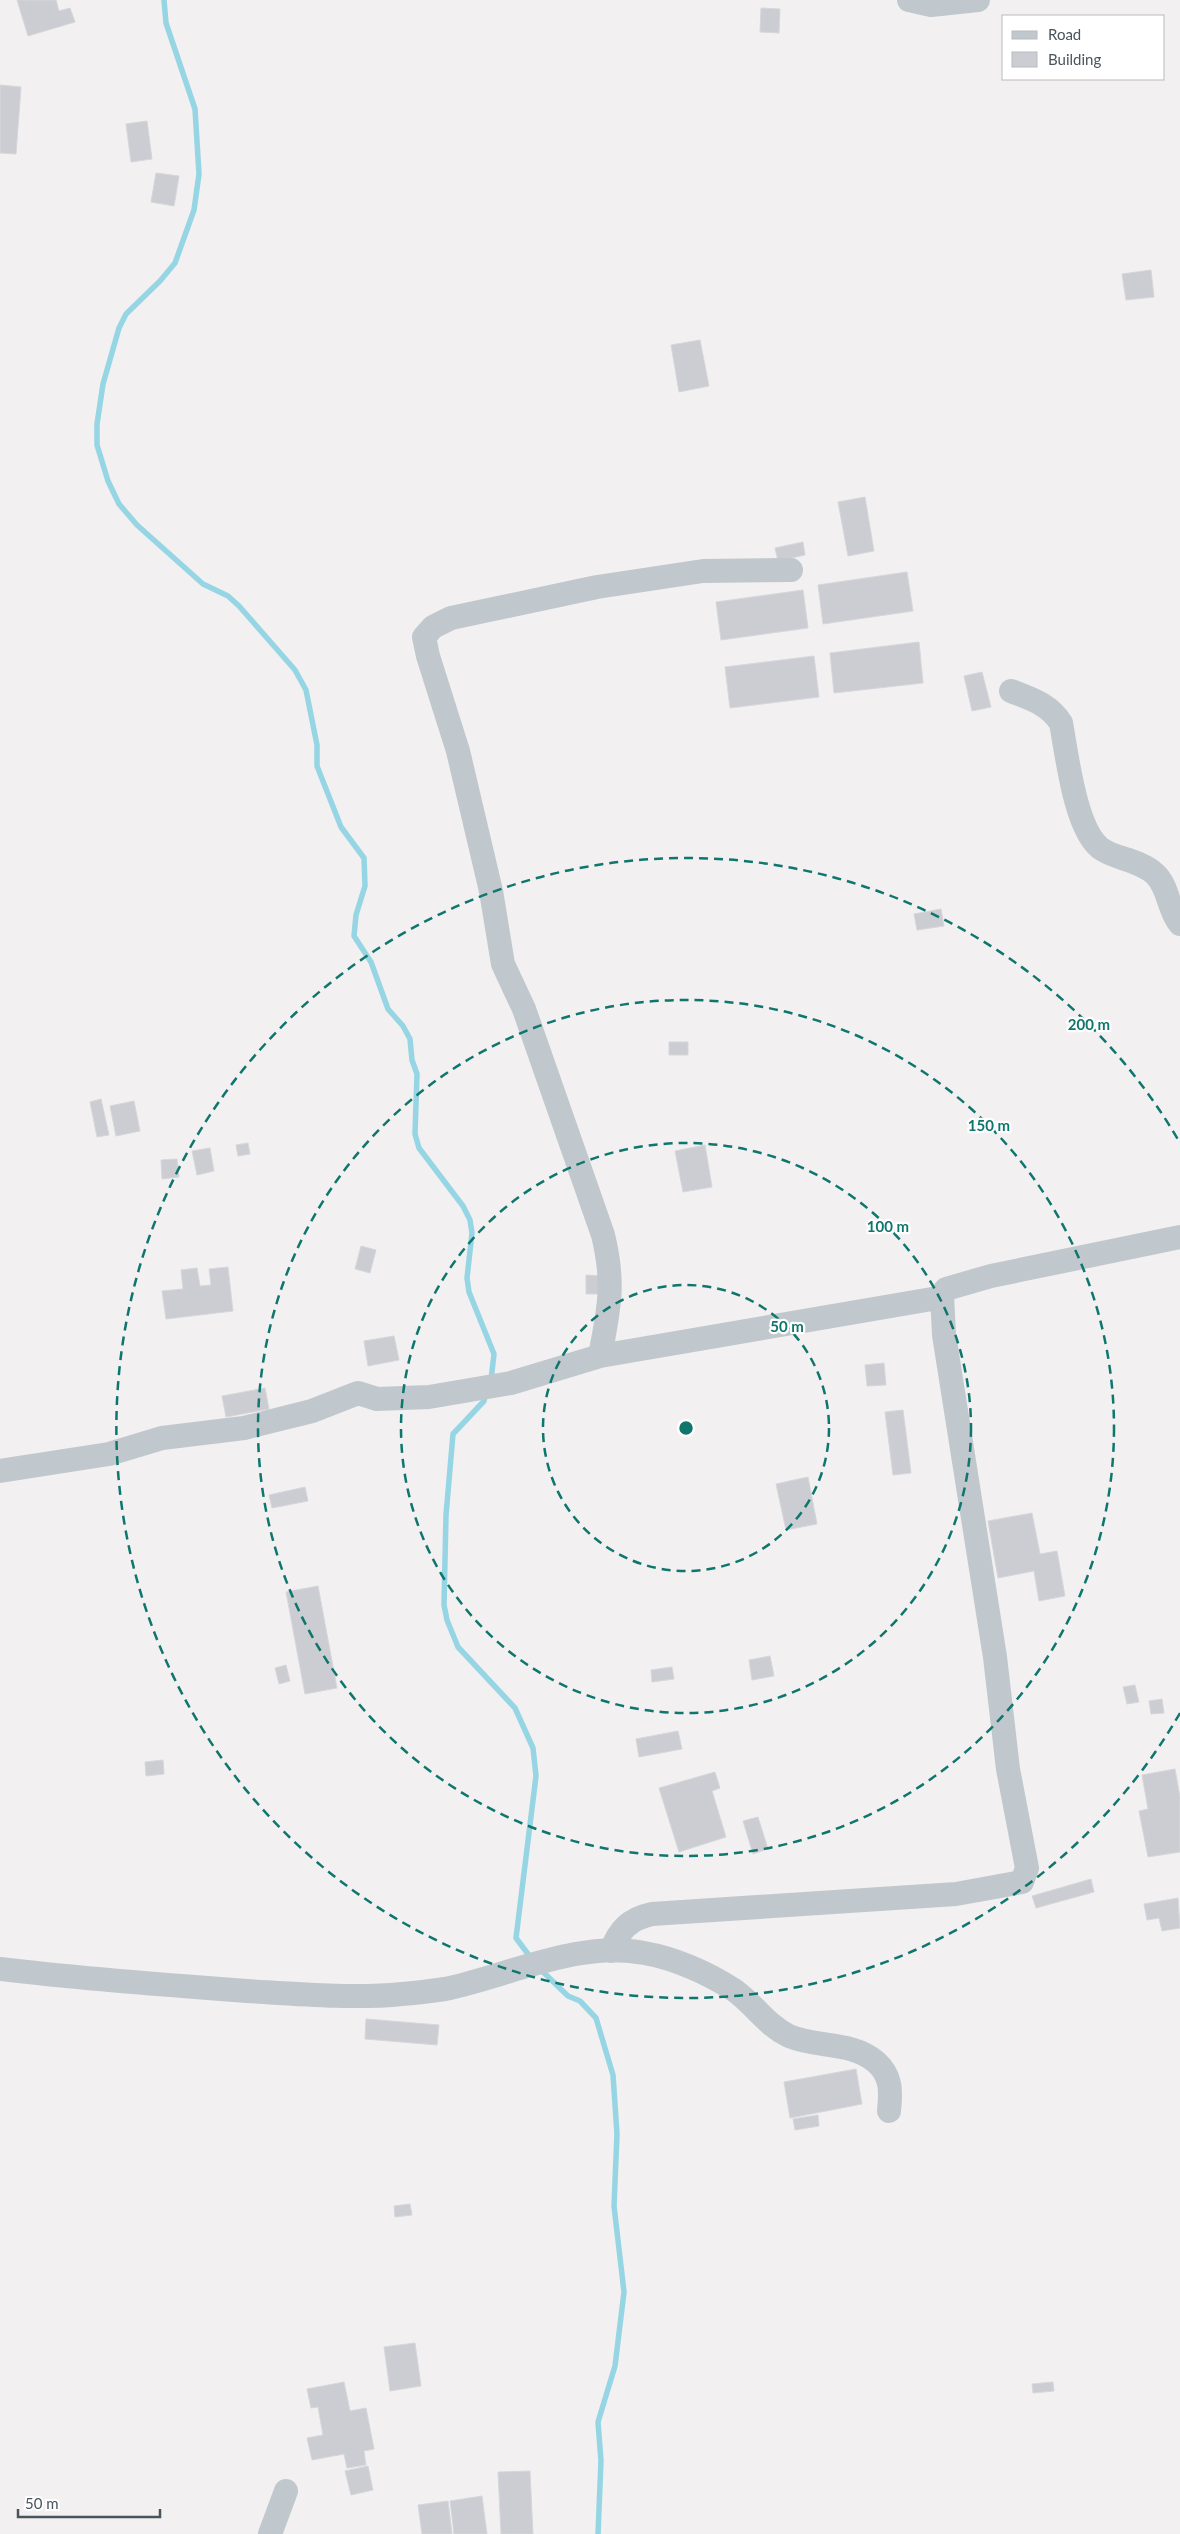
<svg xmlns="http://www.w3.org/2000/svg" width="1180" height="2534" font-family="Lato,sans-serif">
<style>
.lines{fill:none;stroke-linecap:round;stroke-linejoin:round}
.stream{stroke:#96d5e3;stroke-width:5.5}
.building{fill:#cbcdd2;stroke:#d5d7db}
.minor{stroke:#c0c8cd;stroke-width:24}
.ring{fill:none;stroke:#0f766e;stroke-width:2.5;stroke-dasharray:9 6}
.centre{fill:#0f766e;stroke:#fff;stroke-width:2.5}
.ring-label{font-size:15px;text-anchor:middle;font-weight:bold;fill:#0f766e;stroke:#fff;stroke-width:4.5;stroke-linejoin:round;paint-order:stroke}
</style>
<rect width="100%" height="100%" fill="#f2f0f0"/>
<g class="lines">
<path class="stream" d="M 164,0 L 166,23 L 195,109 L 199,174 L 194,210 L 175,263 L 160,281 L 126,314 L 119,328 L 103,384 L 97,424 L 97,445 L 108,481 L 119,504 L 137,525 L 203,584 L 228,596 L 239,606 L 295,670 L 306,690 L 317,745 L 317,766 L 341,827 L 364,858 L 365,886 L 356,915 L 354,936 L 371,962 L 388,1009 L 403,1026 L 410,1039 L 412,1060 L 417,1074 L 415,1134 L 419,1148 L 463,1206 L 470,1220 L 472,1233 L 467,1278 L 469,1292 L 494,1354 L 491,1380
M 485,1396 L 484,1401 L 453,1434 L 446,1515 L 444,1605 L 447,1620 L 458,1647 L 515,1708 L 533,1748 L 536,1776 L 516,1938 L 531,1958
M 540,1969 L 568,1996 L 580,2001 L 596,2018 L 613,2075 L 617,2134 L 614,2206 L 624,2292 L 615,2366 L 598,2422 L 601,2461 L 598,2534"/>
</g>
<path class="building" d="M 17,0 L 56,0 L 59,11 L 70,8 L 75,22 L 28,36 Z
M 761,8 L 780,9 L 779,33 L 760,32 Z
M 0,85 L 21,87 L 16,154 L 0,153 Z
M 147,121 L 152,159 L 131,162 L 126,124 Z
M 156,173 L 179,176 L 174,206 L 151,202 Z
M 1151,270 L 1154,297 L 1126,300 L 1122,274 Z
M 700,340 L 709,386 L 679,392 L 671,345 Z
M 865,497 L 874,551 L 848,556 L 838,502 Z
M 803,542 L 805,555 L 778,561 L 775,548 Z
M 907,572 L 913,611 L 823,624 L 818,585 Z
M 803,590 L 808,628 L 721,640 L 716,602 Z
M 919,642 L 923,683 L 834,693 L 830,653 Z
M 814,656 L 819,697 L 730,708 L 725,667 Z
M 982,672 L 991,707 L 972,711 L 964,676 Z
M 941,909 L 944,926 L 917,930 L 914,914 Z
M 669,1042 L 688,1042 L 688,1055 L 669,1055 Z
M 101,1099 L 109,1135 L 97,1137 L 90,1102 Z
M 134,1101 L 140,1131 L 116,1136 L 110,1106 Z
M 248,1143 L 250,1154 L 238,1156 L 236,1145 Z
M 705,1145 L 712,1187 L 683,1192 L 675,1151 Z
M 210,1148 L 214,1171 L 197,1175 L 192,1151 Z
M 177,1159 L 179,1177 L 162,1179 L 161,1160 Z
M 361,1246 L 376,1250 L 370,1273 L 355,1269 Z
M 228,1267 L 233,1311 L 166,1319 L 162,1291 L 183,1289 L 181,1270 L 197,1268 L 200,1286 L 211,1285 L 209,1269 Z
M 586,1275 L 601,1276 L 600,1294 L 586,1294 Z
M 394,1336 L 399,1360 L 368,1366 L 364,1341 Z
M 884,1363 L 886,1385 L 867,1386 L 865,1365 Z
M 265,1388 L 269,1409 L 226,1417 L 222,1396 Z
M 903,1410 L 911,1473 L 893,1475 L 885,1412 Z
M 808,1477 L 817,1524 L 786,1530 L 776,1484 Z
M 305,1487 L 308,1501 L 272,1508 L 269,1495 Z
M 1032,1513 L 1040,1554 L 1057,1551 L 1065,1596 L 1039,1601 L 1034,1571 L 998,1578 L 988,1521 Z
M 318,1586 L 337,1688 L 305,1694 L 286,1592 Z
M 770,1656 L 774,1676 L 752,1680 L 749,1660 Z
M 286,1665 L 290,1681 L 279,1684 L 275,1668 Z
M 672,1667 L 674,1679 L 652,1682 L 651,1670 Z
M 1135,1685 L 1139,1702 L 1127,1704 L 1123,1687 Z
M 1162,1699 L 1164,1713 L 1151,1714 L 1149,1701 Z
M 678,1731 L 682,1749 L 639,1757 L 636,1739 Z
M 163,1760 L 164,1774 L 146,1776 L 145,1762 Z
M 1175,1769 L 1180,1797 L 1180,1852 L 1148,1857 L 1139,1811 L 1148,1809 L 1142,1775 Z
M 715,1772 L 720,1788 L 712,1791 L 726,1837 L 679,1852 L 659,1788 Z
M 758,1817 L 768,1849 L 753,1854 L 743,1821 Z
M 1091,1879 L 1094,1892 L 1036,1908 L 1032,1896 Z
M 1178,1898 L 1180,1928 L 1162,1931 L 1159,1918 L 1147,1920 L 1144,1904 Z
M 366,2019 L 439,2025 L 437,2045 L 365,2039 Z
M 856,2069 L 862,2104 L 790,2118 L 784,2082 Z
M 818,2115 L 819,2126 L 795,2130 L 793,2119 Z
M 410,2204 L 412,2215 L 395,2217 L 394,2206 Z
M 415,2343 L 421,2386 L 390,2391 L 384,2347 Z
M 344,2382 L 350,2411 L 366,2408 L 374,2449 L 364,2451 L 366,2465 L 347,2468 L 344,2454 L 312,2460 L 307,2438 L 323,2435 L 318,2407 L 311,2408 L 307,2389 Z
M 1053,2382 L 1054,2391 L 1033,2393 L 1032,2384 Z
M 368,2466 L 373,2490 L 351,2495 L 345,2471 Z
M 530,2471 L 533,2534 L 501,2534 L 498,2472 Z
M 482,2496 L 487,2534 L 454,2534 L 450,2501 Z
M 448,2501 L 452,2534 L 422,2534 L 418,2505 Z"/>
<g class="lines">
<path class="minor" d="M 909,0 L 931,5 L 978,0
M 1011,691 C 1031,699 1049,704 1061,723 C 1067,755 1075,828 1100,848 C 1114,859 1139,859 1155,874 C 1169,887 1168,910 1180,924
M 600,1356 C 609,1308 615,1284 603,1235 L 524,1009 L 503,964 L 491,891 L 458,751 L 428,656 L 424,637 L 433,627 L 451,618 L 597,587 L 703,571 L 791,570
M 0,1471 L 109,1454 L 162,1438 L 244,1428 L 312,1411 L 358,1393 L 377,1399 L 429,1397 L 511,1383 L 600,1356 L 932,1299 L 940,1302
M 611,1951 C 619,1930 629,1919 652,1914 L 956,1894 L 1022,1882 L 1027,1868 L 1008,1769 L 995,1657 L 944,1335 L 942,1294 L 946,1289 L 991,1276 L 1180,1237
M 0,1969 C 82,1979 164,1985 247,1991 C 296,1994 353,1999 402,1994 C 416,1993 431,1991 445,1989 C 507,1976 580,1940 644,1953 C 674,1958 708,1973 734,1990 C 754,2004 766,2025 789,2036 C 817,2048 852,2041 876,2062 C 892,2076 891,2092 889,2111
M 270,2534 L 286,2491"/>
</g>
<g class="ring">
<circle cx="686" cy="1428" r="143"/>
<circle cx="686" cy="1428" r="285"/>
<circle cx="686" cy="1428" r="428"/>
<path d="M1180 1713A570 570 0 1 1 1180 1143"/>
</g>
<circle cx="686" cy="1428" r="8" class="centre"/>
<g class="ring-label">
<text x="1089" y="1030">200 m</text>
<text x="989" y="1131">150 m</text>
<text x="888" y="1232">100 m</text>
<text x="787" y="1332">50 m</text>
</g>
<rect x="1002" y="15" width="162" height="65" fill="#ffffff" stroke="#b7bbbe"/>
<rect x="1012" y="31" width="25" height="8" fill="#c0c8cd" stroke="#b7bbbe"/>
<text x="1048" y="40" font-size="15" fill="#4a545c">Road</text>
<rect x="1012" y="52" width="25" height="15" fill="#cbcdd2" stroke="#b7bbbe"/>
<text x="1048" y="65" font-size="15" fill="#4a545c">Building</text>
<path d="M18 2509v8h142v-8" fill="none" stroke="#4a545c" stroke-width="2.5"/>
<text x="25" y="2509" font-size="15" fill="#4a545c" stroke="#ffffff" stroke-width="4" paint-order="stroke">50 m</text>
</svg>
